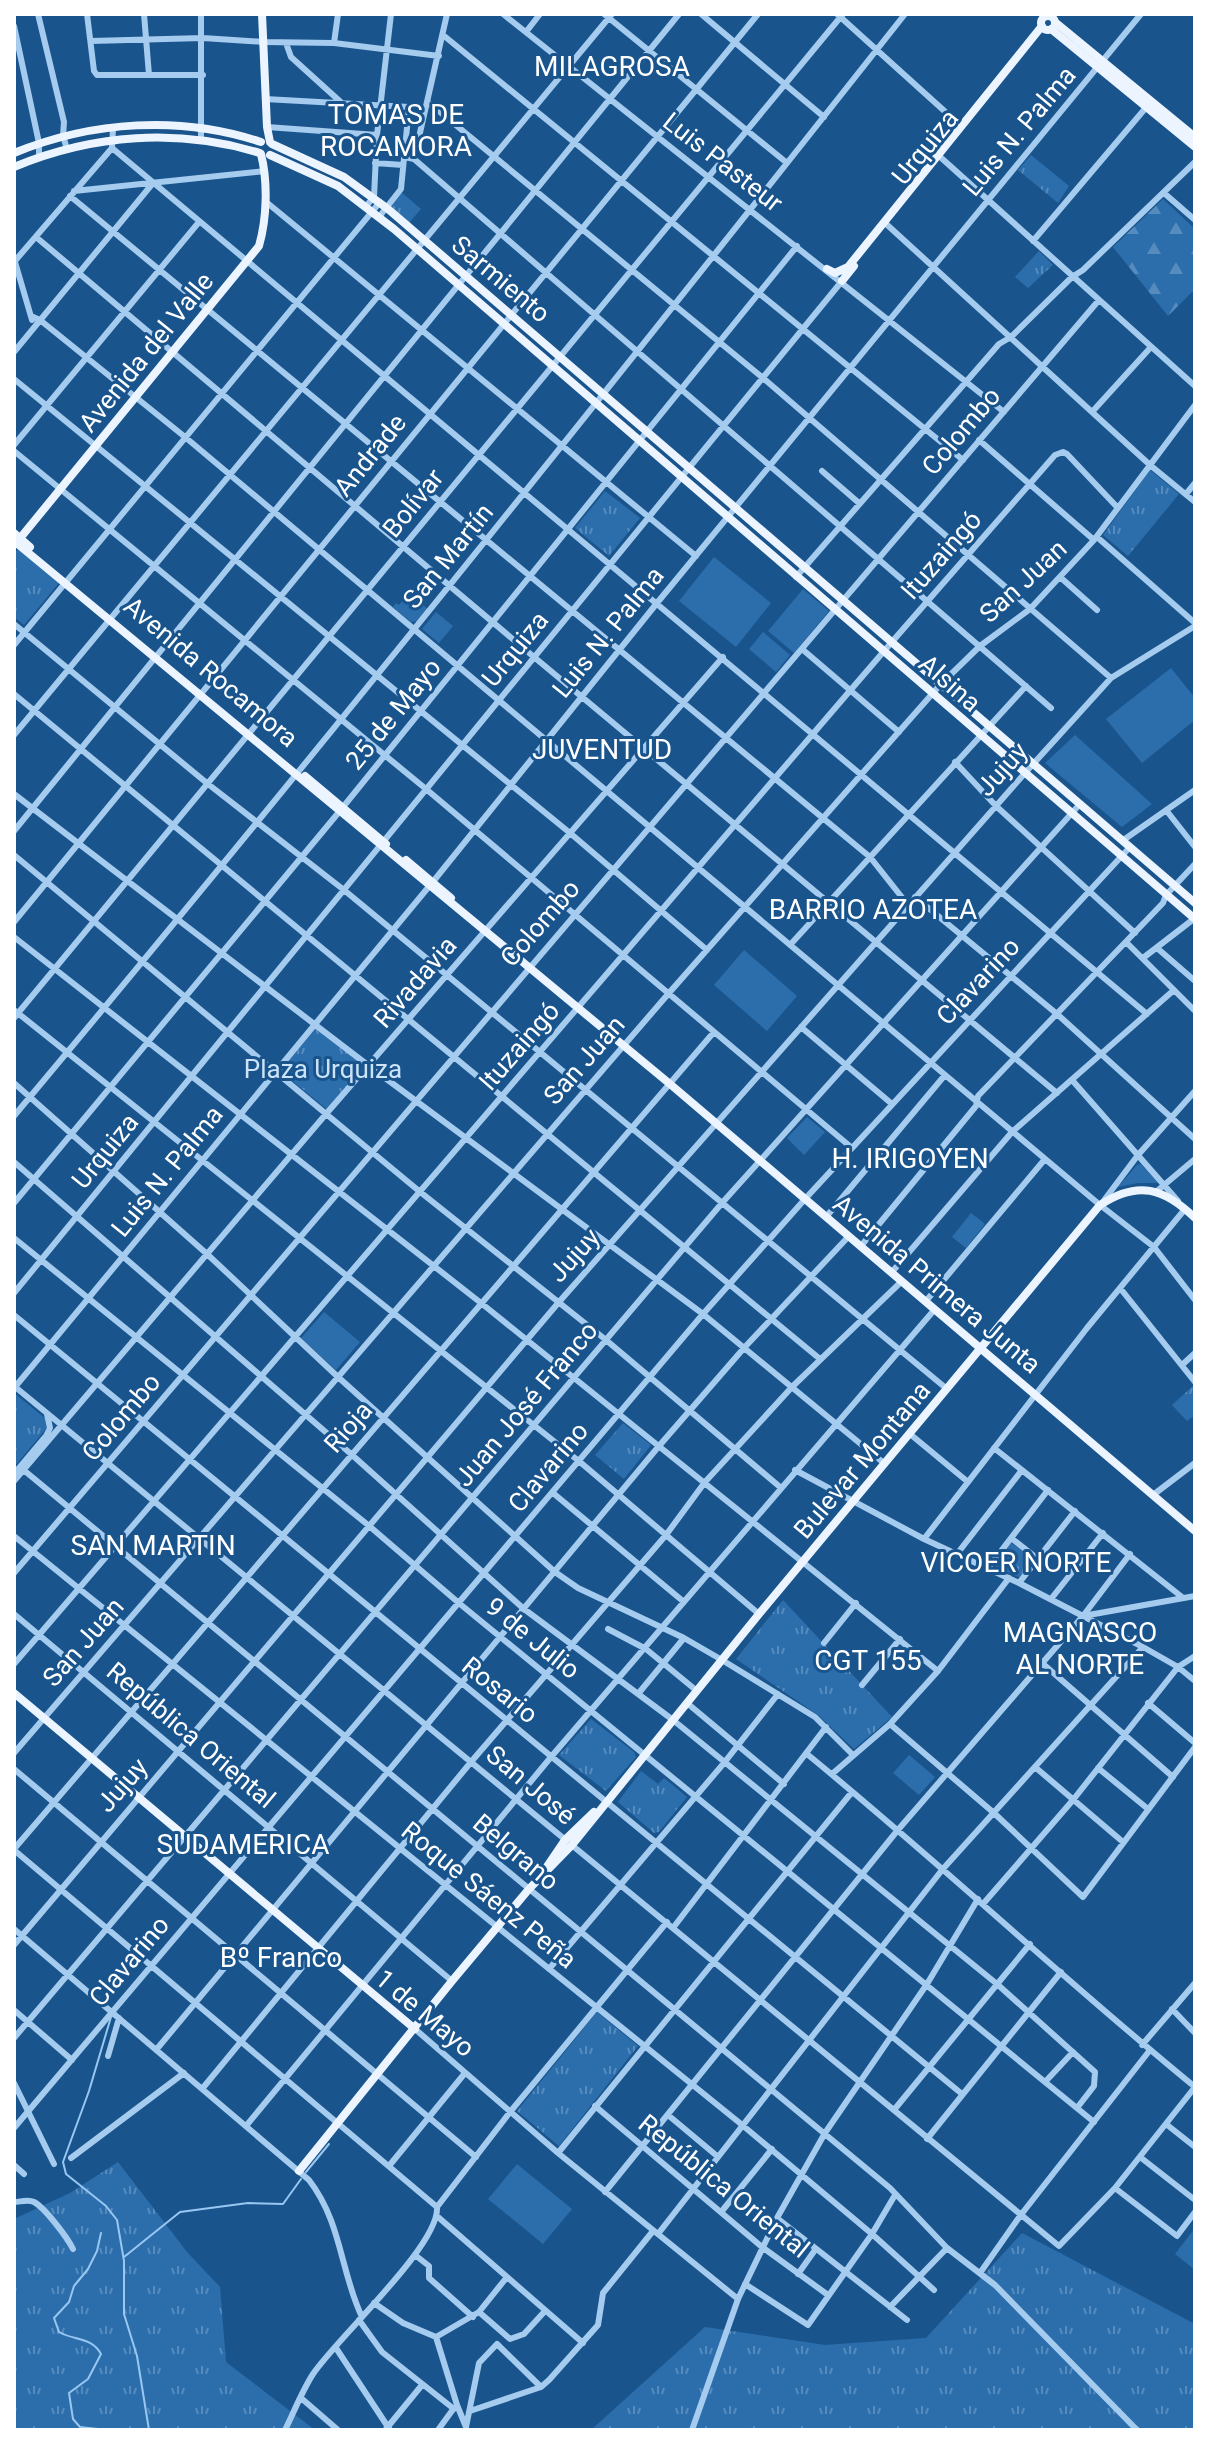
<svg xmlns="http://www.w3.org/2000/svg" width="1209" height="2444" font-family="Roboto,sans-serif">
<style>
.grass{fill:url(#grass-tufts)}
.forest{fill:url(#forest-firs)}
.pitch{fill:#2c6eac}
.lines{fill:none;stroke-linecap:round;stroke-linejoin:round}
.stream{stroke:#98c7f1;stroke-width:2}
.minor{stroke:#a5cbee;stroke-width:6}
.major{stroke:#ecf5ff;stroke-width:8}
.labels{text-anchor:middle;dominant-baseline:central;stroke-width:6;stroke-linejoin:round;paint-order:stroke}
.street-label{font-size:26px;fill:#fff;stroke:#19548d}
.park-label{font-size:26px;fill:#cbe4fa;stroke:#19548d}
.neighbourhood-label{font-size:28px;fill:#fff;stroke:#19548d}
</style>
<defs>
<pattern id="grass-tufts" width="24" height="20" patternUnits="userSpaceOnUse" patternTransform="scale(2)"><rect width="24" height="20" fill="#2c6eac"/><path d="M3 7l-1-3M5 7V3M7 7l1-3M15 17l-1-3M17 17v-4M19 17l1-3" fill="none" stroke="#568bbd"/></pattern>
<pattern id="forest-firs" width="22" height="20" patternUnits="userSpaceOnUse" patternTransform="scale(2)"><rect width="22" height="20" fill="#2c6eac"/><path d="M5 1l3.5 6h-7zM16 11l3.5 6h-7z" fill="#568bbd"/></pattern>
</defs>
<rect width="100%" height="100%" fill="#19548d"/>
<path class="grass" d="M 1031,155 L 1069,186 L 1058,203 L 1018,170 Z
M 400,191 L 421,209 L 408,224 L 390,205 Z
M 1039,251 L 1053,265 L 1028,288 L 1015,277 Z
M 1150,470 L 1179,494 L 1128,556 L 1103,535 Z
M 605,491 L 640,518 L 609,556 L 575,528 Z
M 18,549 L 59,583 L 24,625 L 14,617 L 14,554 Z
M 317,1027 L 365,1066 L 328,1110 L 280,1071 Z
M 1141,1164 L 1158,1183 L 1138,1183 L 1118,1187 L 1137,1165 Z
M 971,1213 L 985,1224 L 966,1248 L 952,1237 Z
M 1194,1385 L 1195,1415 L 1187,1421 L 1172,1405 Z
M 14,1393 L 51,1423 L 14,1467 Z
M 623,1423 L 651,1445 L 624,1479 L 595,1455 Z
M 1011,1543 L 1034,1558 L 1021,1578 L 996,1567 L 996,1564 Z
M 783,1600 L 892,1717 L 854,1749 L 818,1715 L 736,1659 Z
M 591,1719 L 634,1752 L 636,1757 L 606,1791 L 559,1755 Z
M 641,1771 L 658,1784 L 664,1778 L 687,1797 L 659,1832 L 654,1833 L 618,1802 Z
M 597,2012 L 638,2046 L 559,2146 L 517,2111 Z
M 118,2162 L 187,2252 L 220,2287 L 226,2362 L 315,2430 L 14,2430 L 14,2219 L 70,2193 Z
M 1022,2233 L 1195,2324 L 1195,2430 L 591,2430 L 705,2327 L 825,2345 L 926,2338 Z"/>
<path class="forest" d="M 1163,199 L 1195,229 L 1195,289 L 1168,316 L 1113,247 Z"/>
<path class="pitch" d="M 714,557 L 771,603 L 736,647 L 679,601 Z
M 803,589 L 829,611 L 794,653 L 768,631 Z
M 409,593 L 428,609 L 418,621 L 411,622 L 393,607 L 396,603 L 399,605 Z
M 436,612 L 453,626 L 439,643 L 422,629 Z
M 763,632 L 790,655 L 776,672 L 749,649 Z
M 1171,668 L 1195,698 L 1195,720 L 1142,763 L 1106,719 Z
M 1075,735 L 1152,804 L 1122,827 L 1045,763 Z
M 744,950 L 797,996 L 767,1031 L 714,985 Z
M 807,1117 L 825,1132 L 804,1155 L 787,1138 Z
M 324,1312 L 360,1342 L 336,1370 L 301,1338 Z
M 909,1755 L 935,1777 L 919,1795 L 893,1773 Z
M 517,2164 L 572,2209 L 543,2244 L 488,2199 Z
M 1195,2228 L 1195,2270 L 1175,2254 Z"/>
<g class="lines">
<path class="stream" d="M 111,2017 L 89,2091 L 63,2162 L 66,2174 L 106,2206 L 117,2220 L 124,2261 L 124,2314 L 137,2356 L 149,2430
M 306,2172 L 329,2144
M 101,2233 L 97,2251 L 88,2269 L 74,2286 L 69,2302 L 54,2318 L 59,2332 C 75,2341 92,2337 101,2354 L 88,2379 L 69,2393 L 73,2419 L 80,2427 L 107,2430
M 124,2257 L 180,2212 L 248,2203 L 283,2204 L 301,2179"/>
<path class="minor" d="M 38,14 L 64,122 L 63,136 L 67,149
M 87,14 L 94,71 L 97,75 L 203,75
M 144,14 L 149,75
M 503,14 L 1004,412
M 604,14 L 787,163
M 701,14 L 824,117
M 837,14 L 961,126
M 14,26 L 39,143 L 39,157
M 526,32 L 540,14
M 443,35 L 963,460
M 91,41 L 203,38 L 264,42 L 334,43 L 439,56
M 286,43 L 291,57 L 344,105
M 334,43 L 338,14
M 265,99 L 409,107 L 401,189 L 379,217
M 429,103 L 763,378 L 1111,678
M 267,127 L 377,135
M 201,139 L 201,14
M 112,148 C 456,437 803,723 1147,1014
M 938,155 L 1195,386
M 405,157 L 414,159 L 1051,708
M 414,159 L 447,14
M 375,163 L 403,165
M 74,191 L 265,171
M 1164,193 L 1195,220
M 70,196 L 870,857 L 908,905
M 265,201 L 696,556
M 366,206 L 374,197 L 377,135 L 391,14
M 884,222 L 1150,465 L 1195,502
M 36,237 L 534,657 L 1057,1093
M 1033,241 L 1149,104
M 14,262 L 112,148 L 113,128
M 15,262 L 32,320
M 31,316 L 40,320 L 185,437 L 1100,1205 L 1154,1247 L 1195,1300
M 14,352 L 153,183
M 14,379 L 570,833 L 707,950
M 1092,412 L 1151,347
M 979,440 L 1094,540
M 14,445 L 199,222
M 14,451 L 426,789 L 852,1148
M 822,471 L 859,503
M 1186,494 L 1195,483
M 1097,537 L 1195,623
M 796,577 L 999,344 L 1011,337 L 1072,277 L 1083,270 L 1195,162
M 1060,577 L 1097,610
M 14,624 L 208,784 L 344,890 L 947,1389
M 14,645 L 380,202
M 802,649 L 899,732
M 14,694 L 820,1359
M 14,735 L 612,14
M 955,762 L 996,806 L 1135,933
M 14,794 L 369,1066 L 703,1314 L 885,1464
M 1166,810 L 1195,847
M 14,831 L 679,14
M 1122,841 L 1195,790
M 14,855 L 419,1191 L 606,1340 L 780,1487
M 915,897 L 1057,1014 L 1195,1139
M 14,922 L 758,14
M 14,937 L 481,1303 L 938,1671
M 1126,942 L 1195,1011
M 790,945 L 1026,686
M 1157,948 L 1195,981
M 1143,958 L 1195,918
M 14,1010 L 580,1462 L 759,1614
M 14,1018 L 843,14
M 801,1027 L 892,1104
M 1072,1080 L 1178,1201
M 14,1083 L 207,1254 L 338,1377 L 555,1572 L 578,1588 L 684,1638 L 722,1660 L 815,1717 L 853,1755
M 14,1116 C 317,754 612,385 905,14
M 14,1162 L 351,1454 L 524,1609 L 673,1720 L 997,1984 L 1095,2072 L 1094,2086 L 1077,2108
M 1157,1191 L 1195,1159
M 14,1203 L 339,812 L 797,246
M 1102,1203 L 1138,1155 L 1195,1091
M 826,1217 L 945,1075
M 14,1238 L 368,1525 L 460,1604 L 1094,2122
M 861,1246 L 976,1106 L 978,1096 L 1163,903 L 1166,895 L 1195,864
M 892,1272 L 1012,1132 L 1174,990
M 1120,1288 L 1195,1382
M 14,1293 L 842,281
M 926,1301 L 1045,1159
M 14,1315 L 962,2094
M 1182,1365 L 1195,1353
M 14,1386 L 1059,2246 L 1115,2188 L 1195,2087
M 15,1387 L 436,878 L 657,603 L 1141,14
M 910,1434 L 968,1482
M 994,1448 L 1182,1597
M 20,1467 L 890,2188 L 947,2248 L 995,2285 L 1137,2430
M 795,1470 L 924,1539 L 1019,1583 L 1143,1647 L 1178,1667 L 1195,1681
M 14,1474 L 46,1436 L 50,1428 L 47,1414
M 14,1481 L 326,1114 L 723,657
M 553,1493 L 684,1602
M 1153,1495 L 1195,1463
M 14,1536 L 741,2124 L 872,2234 L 934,2290
M 1011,1538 L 1038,1559
M 924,1539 L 1087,1328 L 1185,1209
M 957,1554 L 1022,1470
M 988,1568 L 1048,1490
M 14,1573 L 1099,300
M 1019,1583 L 1075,1511
M 1051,1599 L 1103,1533
M 14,1614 L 452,1981
M 1083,1616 L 1195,1596
M 608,1629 L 646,1649 L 697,1691
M 824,1643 L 856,1603
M 1042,1663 L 1173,1777
M 14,1664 L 891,643 L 1055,455 L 1063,452 L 1067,454 L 1118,508
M 862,1685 L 900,1639
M 638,1694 L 684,1638
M 687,1703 L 784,1784
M 1148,1703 L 1195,1743
M 890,1724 L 994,1813 L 1083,1897 L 1195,1747
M 14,1753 L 669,993 L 940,685 L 980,646 L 1030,609 L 1094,540 L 1195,405
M 807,1754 C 939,1862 1063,1979 1195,2087
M 1035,1767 L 1123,1842
M 1098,1768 L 1148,1809
M 14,1769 L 476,2157
M 832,1774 L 890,1724 L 938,1671 L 1009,1578
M 14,1849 L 714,1032
M 14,1850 L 437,2207
M 983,1904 L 1073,1800 L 1178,1667 L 1195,1656
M 673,1928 L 826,1727
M 14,1929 L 309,2180 C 342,2223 340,2271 362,2317
M 14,1945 L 559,1302 L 1025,773 L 1111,678 L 1195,626
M 549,1969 L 724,1763 L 778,1694
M 1172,2009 L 1195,2033
M 14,2010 L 72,2060
M 415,2029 L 558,2153 L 738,2299
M 14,2038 L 722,1203 L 1080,804
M 1142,2045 L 1195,1983
M 156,2050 L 659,1446 L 744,1348 L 849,1236
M 108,2056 L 119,2018
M 1045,2082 L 1073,2052
M 14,2083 L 54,2164
M 202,2089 L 471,1762 L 666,1535 L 705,1482 L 792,1387 L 902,1281
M 595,2106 L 762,2247 L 828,2295
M 894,2110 L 1030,1944
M 668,2115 L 717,2156
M 1166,2124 L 1195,2147
M 246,2126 L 551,1757 L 935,1309
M 14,2128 L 703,1314 L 805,1199 L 1130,847
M 927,2139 L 1061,1972
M 558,2153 L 852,1792
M 1140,2157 L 1195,2200
M 71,2158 L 184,2073
M 14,2165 L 24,2174
M 389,2166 L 465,2073
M 1115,2188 L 1177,2236 L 1195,2212
M 605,2192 L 897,1831 L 1083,1616 L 1130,1554
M 14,2202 C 20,2202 28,2199 34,2202 C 45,2208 67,2237 73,2249
M 437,2207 L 510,2112 L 667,1922
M 722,2211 L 772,2149
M 438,2217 L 583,2343
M 777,2218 L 907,2320
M 658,2234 L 942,1870 L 1143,1647
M 415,2255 L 429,2266 L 429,2278 L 473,2317
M 980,2273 L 1020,2216 L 1150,2050
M 798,2274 L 815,2250
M 745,2284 L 808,2325 L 872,2234 L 895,2195
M 374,2303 L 403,2323 L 436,2337 L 457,2405 L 466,2427
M 890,2307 L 947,2248
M 479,2312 L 510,2339 L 524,2334 L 545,2311
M 359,2320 L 382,2352 L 454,2409
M 436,2337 L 479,2312 L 507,2277
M 336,2348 L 390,2430
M 301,2398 L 338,2430
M 470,2411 L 541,2387 L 549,2380 L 598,2325 L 603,2293 L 653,2231
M 466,2427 L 479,2363 L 497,2344 L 541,2387
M 386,2429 L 422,2385
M 285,2430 C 294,2412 302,2391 313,2374 C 337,2338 440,2245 437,2207
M 438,2430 L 454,2408
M 692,2430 L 738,2299 L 777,2218 L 825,2133 L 927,1984 L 978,1899"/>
<path class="major" d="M 262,14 L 267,127 L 270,142
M1041 23a7 7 0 1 1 14 0a7 7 0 1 1-14 0Z
M 1055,22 L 1195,137
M 1051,29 L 1195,147
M 272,144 L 344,177 L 388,209 L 1195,903
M 14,153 C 92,121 181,115 261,142
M 270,155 L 338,186 L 394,229 L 1195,919
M 14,167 C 93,134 178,128 260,153
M 827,269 L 835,273 L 848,267 L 1042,26
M 842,281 L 854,266
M 14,533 L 30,547
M 14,541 L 670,1084 L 1195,1531
M 17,542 L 259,246 C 267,218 268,182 261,154
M 305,776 L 386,844
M 406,860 L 451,898
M 14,1693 L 415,2029
M 546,1868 L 565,1840 L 594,1812
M 299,2171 L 452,1981 L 529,1889 L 572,1845 L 759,1614 L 1100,1205 C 1138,1180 1164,1188 1195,1218"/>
</g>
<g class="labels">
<g class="street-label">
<text transform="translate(1019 131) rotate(-50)">Luis N. Palma</text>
<text transform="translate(925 147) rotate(-51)">Urquiza</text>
<text transform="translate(723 162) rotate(38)">Luis Pasteur</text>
<text transform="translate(501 279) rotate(40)">Sarmiento</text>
<text transform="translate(146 352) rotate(-51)">Avenida del Valle</text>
<text transform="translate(961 431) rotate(-50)">Colombo</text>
<text transform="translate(370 455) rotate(-51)">Andrade</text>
<text transform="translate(413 503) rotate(-51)">Bolívar</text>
<text transform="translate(941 555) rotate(-49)">Ituzaingó</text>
<text transform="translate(448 556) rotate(-51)">San Martín</text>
<text transform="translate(1023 581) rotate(-43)">San Juan</text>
<text transform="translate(608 632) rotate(-51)">Luis N. Palma</text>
<text transform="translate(515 649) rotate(-51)">Urquiza</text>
<text transform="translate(211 672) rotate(40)">Avenida Rocamora</text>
<text transform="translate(950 683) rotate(41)">Alsina</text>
<text transform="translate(393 714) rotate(-51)">25 de Mayo</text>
<text transform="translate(1002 769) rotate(-48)">Jujuy</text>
<text transform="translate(540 923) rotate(-49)">Colombo</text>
<text transform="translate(978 981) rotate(-47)">Clavarino</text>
<text transform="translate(415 982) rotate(-49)">Rivadavia</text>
<text transform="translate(519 1046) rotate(-49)">Ituzaingó</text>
<text transform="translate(584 1060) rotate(-49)">San Juan</text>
<text transform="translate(105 1151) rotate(-51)">Urquiza</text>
<text transform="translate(167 1171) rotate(-51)">Luis N. Palma</text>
<text transform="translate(574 1255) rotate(-48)">Jujuy</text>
<text transform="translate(937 1284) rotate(40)">Avenida Primera Junta</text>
<text transform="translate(526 1404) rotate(-50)">Juan José Franco</text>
<text transform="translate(121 1417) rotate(-50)">Colombo</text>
<text transform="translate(348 1427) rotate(-49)">Rioja</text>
<text transform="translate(862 1460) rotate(-50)">Bulevar Montana</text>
<text transform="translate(548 1467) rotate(-50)">Clavarino</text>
<text transform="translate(533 1638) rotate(39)">9 de Julio</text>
<text transform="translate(83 1642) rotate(-49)">San Juan</text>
<text transform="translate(500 1690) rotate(39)">Rosario</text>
<text transform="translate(191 1735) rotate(40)">República Oriental</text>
<text transform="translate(122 1785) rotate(-49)">Jujuy</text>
<text transform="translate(531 1785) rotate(40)">San José</text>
<text transform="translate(516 1852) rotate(40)">Belgrano</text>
<text transform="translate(489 1895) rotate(39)">Roque Sáenz Peña</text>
<text transform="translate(129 1961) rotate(-50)">Clavarino</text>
<text transform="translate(425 2013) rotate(40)">1 de Mayo</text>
<text transform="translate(724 2186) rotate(39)">República Oriental</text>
</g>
<g class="park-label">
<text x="323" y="1069">Plaza Urquiza</text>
</g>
<g class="neighbourhood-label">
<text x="612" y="66">MILAGROSA</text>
<text x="396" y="114">TOMAS DE<tspan x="396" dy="32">ROCAMORA</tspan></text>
<text x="602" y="749">JUVENTUD</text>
<text x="873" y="909">BARRIO AZOTEA</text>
<text x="910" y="1158">H. IRIGOYEN</text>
<text x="153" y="1545">SAN MARTIN</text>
<text x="1016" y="1562">VICOER NORTE</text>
<text x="1080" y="1632">MAGNASCO<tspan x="1080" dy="32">AL NORTE</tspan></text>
<text x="868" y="1660">CGT 155</text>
<text x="243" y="1844">SUDAMERICA</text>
<text x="281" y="1957">Bº Franco</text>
</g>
</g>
<rect width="1209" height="2444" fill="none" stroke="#ffffff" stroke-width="32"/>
</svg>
